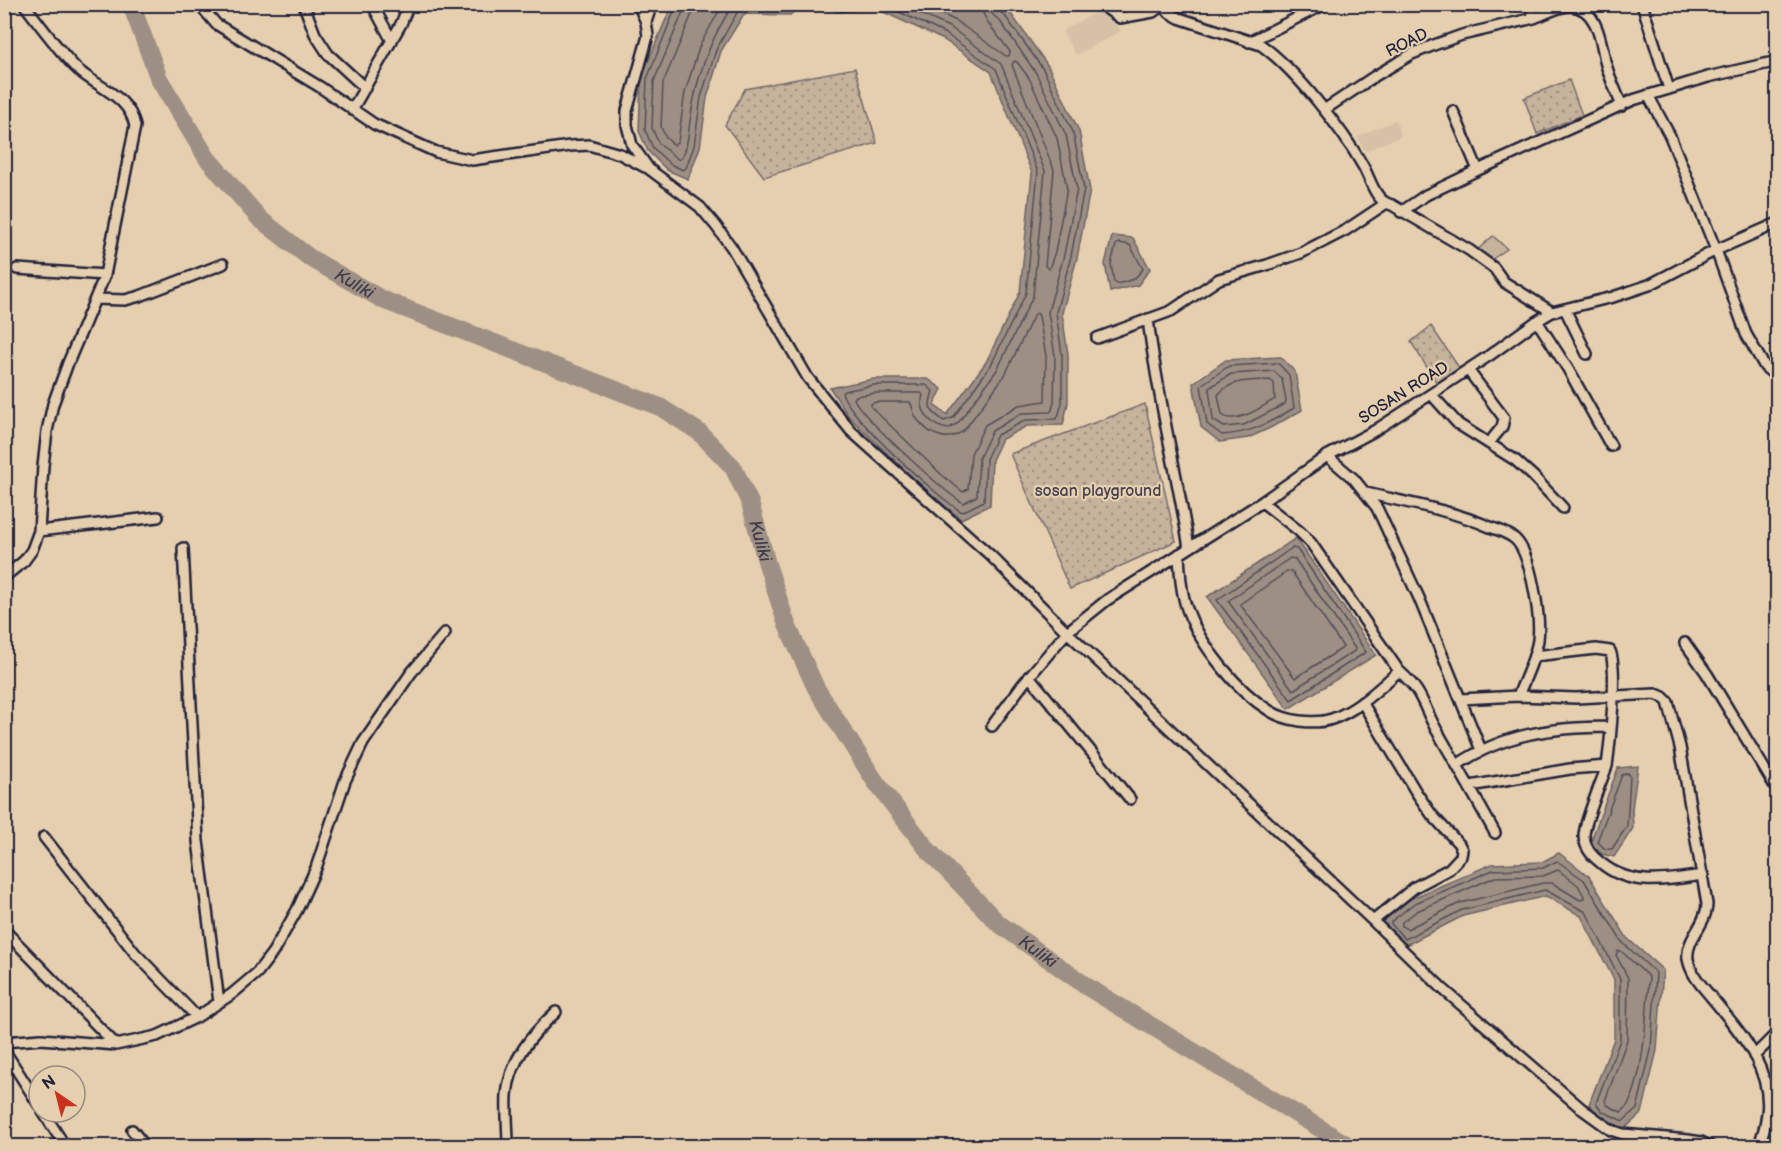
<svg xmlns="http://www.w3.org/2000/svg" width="1782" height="1151" font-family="'Balsamiq Sans',sans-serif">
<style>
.built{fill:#d6c1a6}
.grass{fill:#c6b39c;stroke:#746a6c;stroke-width:1.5}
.park{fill:url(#park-dots);stroke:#746a6c;stroke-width:1.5}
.water{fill:#9d8f84;stroke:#6c6367;stroke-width:1.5}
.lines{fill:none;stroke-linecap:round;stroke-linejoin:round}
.shore{stroke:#534e58;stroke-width:1.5}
.river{stroke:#9d8f84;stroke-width:18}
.street-casing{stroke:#22223b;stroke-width:14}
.street{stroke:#e5cfaf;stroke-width:9}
.labels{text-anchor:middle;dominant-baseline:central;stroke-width:4.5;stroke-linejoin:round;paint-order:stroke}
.street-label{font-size:16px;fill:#22223b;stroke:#e5cfaf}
.park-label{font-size:16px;fill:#433f4e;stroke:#e5cfaf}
.water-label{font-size:18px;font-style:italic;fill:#413d4d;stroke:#e5cfaf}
</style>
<defs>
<pattern id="park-dots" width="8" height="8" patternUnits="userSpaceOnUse" patternTransform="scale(1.5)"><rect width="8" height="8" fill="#c6b39c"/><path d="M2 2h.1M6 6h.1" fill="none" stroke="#a09180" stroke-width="1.8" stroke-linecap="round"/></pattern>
</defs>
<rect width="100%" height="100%" fill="#e5cfaf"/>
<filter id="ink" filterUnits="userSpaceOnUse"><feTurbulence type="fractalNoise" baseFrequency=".0167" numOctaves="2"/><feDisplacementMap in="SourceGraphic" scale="12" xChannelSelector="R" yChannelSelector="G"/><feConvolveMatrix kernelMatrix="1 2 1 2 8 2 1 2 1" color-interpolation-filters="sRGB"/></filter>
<g filter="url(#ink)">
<path class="built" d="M 1106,7 L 1121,31 L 1076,55 L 1062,31 Z
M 1396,120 L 1401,136 L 1365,151 L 1357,137 Z"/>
<path class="grass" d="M 1493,236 L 1507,249 L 1491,260 L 1475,252 Z"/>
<path class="park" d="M 855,68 L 877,143 L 764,177 L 725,125 L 745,89 Z
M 1569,80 L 1582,115 L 1537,134 L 1524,98 Z
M 1431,326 L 1460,369 L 1438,385 L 1411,342 Z
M 1145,404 L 1176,541 L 1070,589 L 1010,454 Z"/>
<path class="water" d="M 672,5 L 802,5 L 790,15 L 744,14 L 721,51 L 707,98 L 700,147 L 688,179 L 667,170 L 648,151 L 639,131 L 641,78 Z
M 831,5 L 1000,5 L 1009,11 L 1048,66 L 1079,131 L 1090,190 L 1077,258 L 1062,313 L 1068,354 L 1068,403 L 1063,425 L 1027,426 L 1002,439 L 992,460 L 990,505 L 961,519 L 928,492 L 849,417 L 830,388 L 873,379 L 928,379 L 942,389 L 934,405 L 947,415 L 986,362 L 1020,292 L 1032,173 L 991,72 L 944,40 L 877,9 L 836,12 Z
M 1112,236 L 1133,238 L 1150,269 L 1138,285 L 1110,292 L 1105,264 Z
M 1281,357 L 1295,372 L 1302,410 L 1270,428 L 1248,438 L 1220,442 L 1201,427 L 1193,383 L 1226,360 Z
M 1296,538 L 1376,655 L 1288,709 L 1207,597 Z
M 1638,766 L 1632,809 L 1633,828 L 1614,857 L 1602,854 L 1592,845 L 1592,838 L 1618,768 Z
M 1559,853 L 1589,876 L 1627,938 L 1663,970 L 1657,1050 L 1642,1113 L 1624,1129 L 1598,1115 L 1589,1104 L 1614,1039 L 1614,980 L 1581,916 L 1546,896 L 1463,916 L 1402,947 L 1380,923 L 1410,899 L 1492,864 L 1542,862 Z"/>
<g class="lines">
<path class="shore" d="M 677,4 L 647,79 L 645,130 L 653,148 L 670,164 L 683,170 L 686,168 L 694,146 L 701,97 L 716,50 L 738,11 L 744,7 L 787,9 L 793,4
M 684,4 L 683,12 L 654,81 L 652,128 L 659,144 L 679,160 C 688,152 688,133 690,121 C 696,79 709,39 734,4
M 693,4 L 692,14 L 663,83 L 661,127 L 666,138 L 674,145 L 678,142 L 685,92 L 700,45 L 723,4
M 882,4 L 946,34 L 996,69 L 1038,172 L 1026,293 L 991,365 L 953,418 L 944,421 C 929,410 927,409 933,391 L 926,385 L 874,385 L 844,391 L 842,393 C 852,420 936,496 962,512 L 984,501 L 986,459 L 997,435 L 1026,420 L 1056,419 L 1058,417 L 1062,403 L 1062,355 L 1056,312 L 1071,256 L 1084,189 L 1073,132 L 1043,69 L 1005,16 L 998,10 L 997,4
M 899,4 L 951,28 L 1001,64 L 1045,171 L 1033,296 L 997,370 L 958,423 L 948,429 C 932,427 918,411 923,395 L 921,393 L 875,393 L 856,396 L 854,399 C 862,417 943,491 963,503 L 977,496 L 979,458 L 992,431 L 1022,413 L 1050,412 L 1052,410 L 1054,402 L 1055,356 L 1048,312 L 1064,255 L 1077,189 L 1066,135 L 1036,73 L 1000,21 L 992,14 L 990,4
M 921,4 L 956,21 L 1006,56 L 1009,56 L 1010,52 C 1001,38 981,19 981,4
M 1014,61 L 1017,62 L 1029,78 L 1057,138 L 1067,189 L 1055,252 L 1049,269 L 1045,266 L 1054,170 L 1012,65 Z
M 1119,243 L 1130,245 L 1143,269 L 1134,279 L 1117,284 L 1114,282 L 1111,264 L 1116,245 Z
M 1037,313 L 1039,316 L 1046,356 L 1045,401 L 1019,405 L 985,425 L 971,454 L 968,489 L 963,492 L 942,475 L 871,407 L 871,404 L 876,402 L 910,402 C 913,407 913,414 917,419 C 929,435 949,445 965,429 L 1005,375 L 1034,315 Z
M 1278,363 L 1289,375 L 1294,408 C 1269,423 1252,433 1222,435 L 1207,424 L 1201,385 L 1229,366 Z
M 1274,371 L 1282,379 L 1286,401 L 1285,404 L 1244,425 L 1224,427 L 1213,420 L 1209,388 L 1231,374 Z
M 1270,380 L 1274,383 L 1275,399 C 1262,407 1236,425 1222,415 L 1218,395 C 1230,379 1251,381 1270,380 Z
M 1292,548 L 1297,549 L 1366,652 L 1291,700 L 1217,600 Z
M 1290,558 L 1295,559 L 1356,650 L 1293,690 L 1228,601 Z
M 1288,571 L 1292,572 L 1343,647 L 1341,649 L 1295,678 L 1240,604 Z
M 1628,773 L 1630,776 L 1627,826 L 1612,849 L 1605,849 L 1598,842 L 1598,839 L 1622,775 Z
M 1557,861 L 1584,880 L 1622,942 L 1656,973 L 1651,1050 L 1637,1109 L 1623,1121 L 1602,1111 L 1596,1103 L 1620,1040 L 1620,979 L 1586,912 L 1545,890 L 1462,910 L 1405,939 L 1391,924 L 1391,922 L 1413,904 L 1493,870 L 1543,868 Z
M 1558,870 L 1578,885 L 1584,896 L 1584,899 L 1580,900 L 1552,883 L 1543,883 L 1460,903 L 1407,929 L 1402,926 L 1402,922 L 1417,911 L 1495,877 L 1543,876 Z
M 1618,951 L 1621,951 L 1649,977 C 1647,1004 1644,1098 1621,1112 L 1607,1105 L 1605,1101 L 1627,1040 L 1628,978 L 1616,955 Z"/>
<path class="river" id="s1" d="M 131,4 L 159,79 L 207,158 L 260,219 L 310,258 L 383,300 L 660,407 L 699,432 L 733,467 L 750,503 L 767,564 L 787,625 L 816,688 L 875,781 L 928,850 L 998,923 L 1089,988 L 1349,1146"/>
<defs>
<path id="street" d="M 199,4 L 216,24 L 320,87 L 374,124 L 436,152 L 472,160 L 570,146 L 589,145 L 620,154 L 645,167
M 372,4 L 392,41
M 638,4 L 646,22 L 648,36 L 627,111 L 627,125 L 632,145 L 649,169 L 700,207 L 716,226 L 732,248 L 808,378 L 851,431 L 990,555 L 1067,632 L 1373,921 L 1443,989 L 1582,1109 L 1611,1130 L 1623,1134 L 1688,1140 L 1701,1142 L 1710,1146
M 1100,4 L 1120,18 L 1153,12 L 1163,5
M 1162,4 L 1170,13 L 1179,18 L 1261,45 C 1295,69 1342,129 1363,166 C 1371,180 1375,202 1392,205 L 1469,250 L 1494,268 L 1504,282 L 1552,312
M 1642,4 L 1669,89
M 305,8 L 315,34 L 328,54 L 365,88
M 1534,18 C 1545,14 1559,6 1570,6 C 1597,7 1601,41 1605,61 C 1609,77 1616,91 1622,106
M 646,22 L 652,4
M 1249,42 L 1325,4
M 1648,95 L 1670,136 L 1716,250 L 1746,334 L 1765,367 L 1778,378
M 352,110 L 401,24 L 409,4
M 1324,110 L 1375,76 L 1412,54 L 1434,45 L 1462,35 L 1534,18 L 1530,4
M 1453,111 L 1478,170
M 1401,212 L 1426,195 L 1478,170 L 1633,100 L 1708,77 L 1778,61
M 17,269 L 105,275
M 95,299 L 125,300 L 140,296 L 223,264
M 1565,309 L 1587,354
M 1148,319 C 1157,396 1177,472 1189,548
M 1537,321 L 1568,369 L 1611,446
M 1097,338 L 1171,311 L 1219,279 L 1267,265 L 1301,253 L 1346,230 L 1385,204
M 1468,370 L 1504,418 L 1502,427 L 1489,443
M 1431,394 L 1458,424 L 1515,460 L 1533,476 L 1563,508
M 1327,456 L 1354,479 L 1377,508 L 1419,598 L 1481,750
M 1366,493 C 1408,503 1451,510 1490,527 C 1499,530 1508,533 1515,539 C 1531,553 1541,618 1538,640 C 1535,659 1525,678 1518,696
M 1262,502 L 1299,531 L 1311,543 L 1399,671
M 39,531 L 158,517
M 183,548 L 198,841 L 219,1002
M 1179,554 C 1180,573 1181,592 1187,609 C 1200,645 1237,691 1270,711 C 1286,721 1314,725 1332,719 C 1358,710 1378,689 1399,671 C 1423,692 1422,704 1436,729 C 1456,764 1476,798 1495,833
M 4,577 L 24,561 L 32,550 L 39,531 L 43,466 L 47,431 L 53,404 L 68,363 L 105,275 L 135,126 C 129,94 94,87 74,66 C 56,47 40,25 24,4
M 1685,643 L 1707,674 L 1778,791
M 1029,676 L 1130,799
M 1461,699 L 1518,696 L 1576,698 L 1656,694 L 1663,697 L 1668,702 L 1680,747 L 1707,904 C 1707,924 1685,940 1688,959 C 1691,975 1702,986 1712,998 C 1740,1032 1776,1072 1766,1120 C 1765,1129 1761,1138 1759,1146
M 1362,702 L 1416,792 L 1432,815 L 1459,844 L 1462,850 L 1461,856 L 1449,869 L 1415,887 L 1373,921
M 992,726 L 1023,684 L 1067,632 L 1107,600 L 1262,502 L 1327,456 L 1374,431 L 1431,394 L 1490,355 L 1537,321 L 1552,312 L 1613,297 L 1649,285 L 1716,250 L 1778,223
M 1457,765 C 1504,733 1555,727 1610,727
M 1607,766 C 1602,780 1583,825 1584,837 C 1585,848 1593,857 1601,863 C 1631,888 1667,880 1703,875
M 1470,786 L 1570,769 L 1607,766 C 1610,744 1618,668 1610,651 L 1596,649 L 1534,656
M 44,837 L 135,953 L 197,1017
M 8,934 L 116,1045
M 4,1042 L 41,1039 L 116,1045 L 157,1036 L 197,1017 L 232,994 L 257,973 L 273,952 L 297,910 L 316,868 L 345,781 L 363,743 L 411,673 L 445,633
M 4,1050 L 39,1105
M 1754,1056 L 1778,1032
M 43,1112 L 65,1146
M 132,1130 L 145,1146
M 508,1146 C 508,1129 506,1112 507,1095 C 510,1060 532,1034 556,1012"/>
</defs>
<use href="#street" class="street-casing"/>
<use href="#street" class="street"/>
</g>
</g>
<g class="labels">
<g class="street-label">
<text transform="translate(1407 43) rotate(-27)">ROAD</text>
<text transform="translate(1404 393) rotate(-32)">SOSAN ROAD</text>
</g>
<g class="park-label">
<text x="1098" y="491">sosan playground</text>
</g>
<g class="water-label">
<text stroke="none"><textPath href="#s1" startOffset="368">Kuliki</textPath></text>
<text stroke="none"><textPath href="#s1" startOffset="872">Kuliki</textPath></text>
<text stroke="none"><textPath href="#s1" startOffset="1377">Kuliki</textPath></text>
</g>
</g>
<rect width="1782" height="1151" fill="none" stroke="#e5cfaf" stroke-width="24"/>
<rect x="12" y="12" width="1758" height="1127" fill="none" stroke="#22223b" stroke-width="2" filter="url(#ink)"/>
<g transform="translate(57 1094) rotate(325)"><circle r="28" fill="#e5cfaf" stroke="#978a81" stroke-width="1.5"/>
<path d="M0-4.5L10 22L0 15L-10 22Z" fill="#c8321e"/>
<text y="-9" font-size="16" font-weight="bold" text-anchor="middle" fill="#22223b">N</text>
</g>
</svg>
